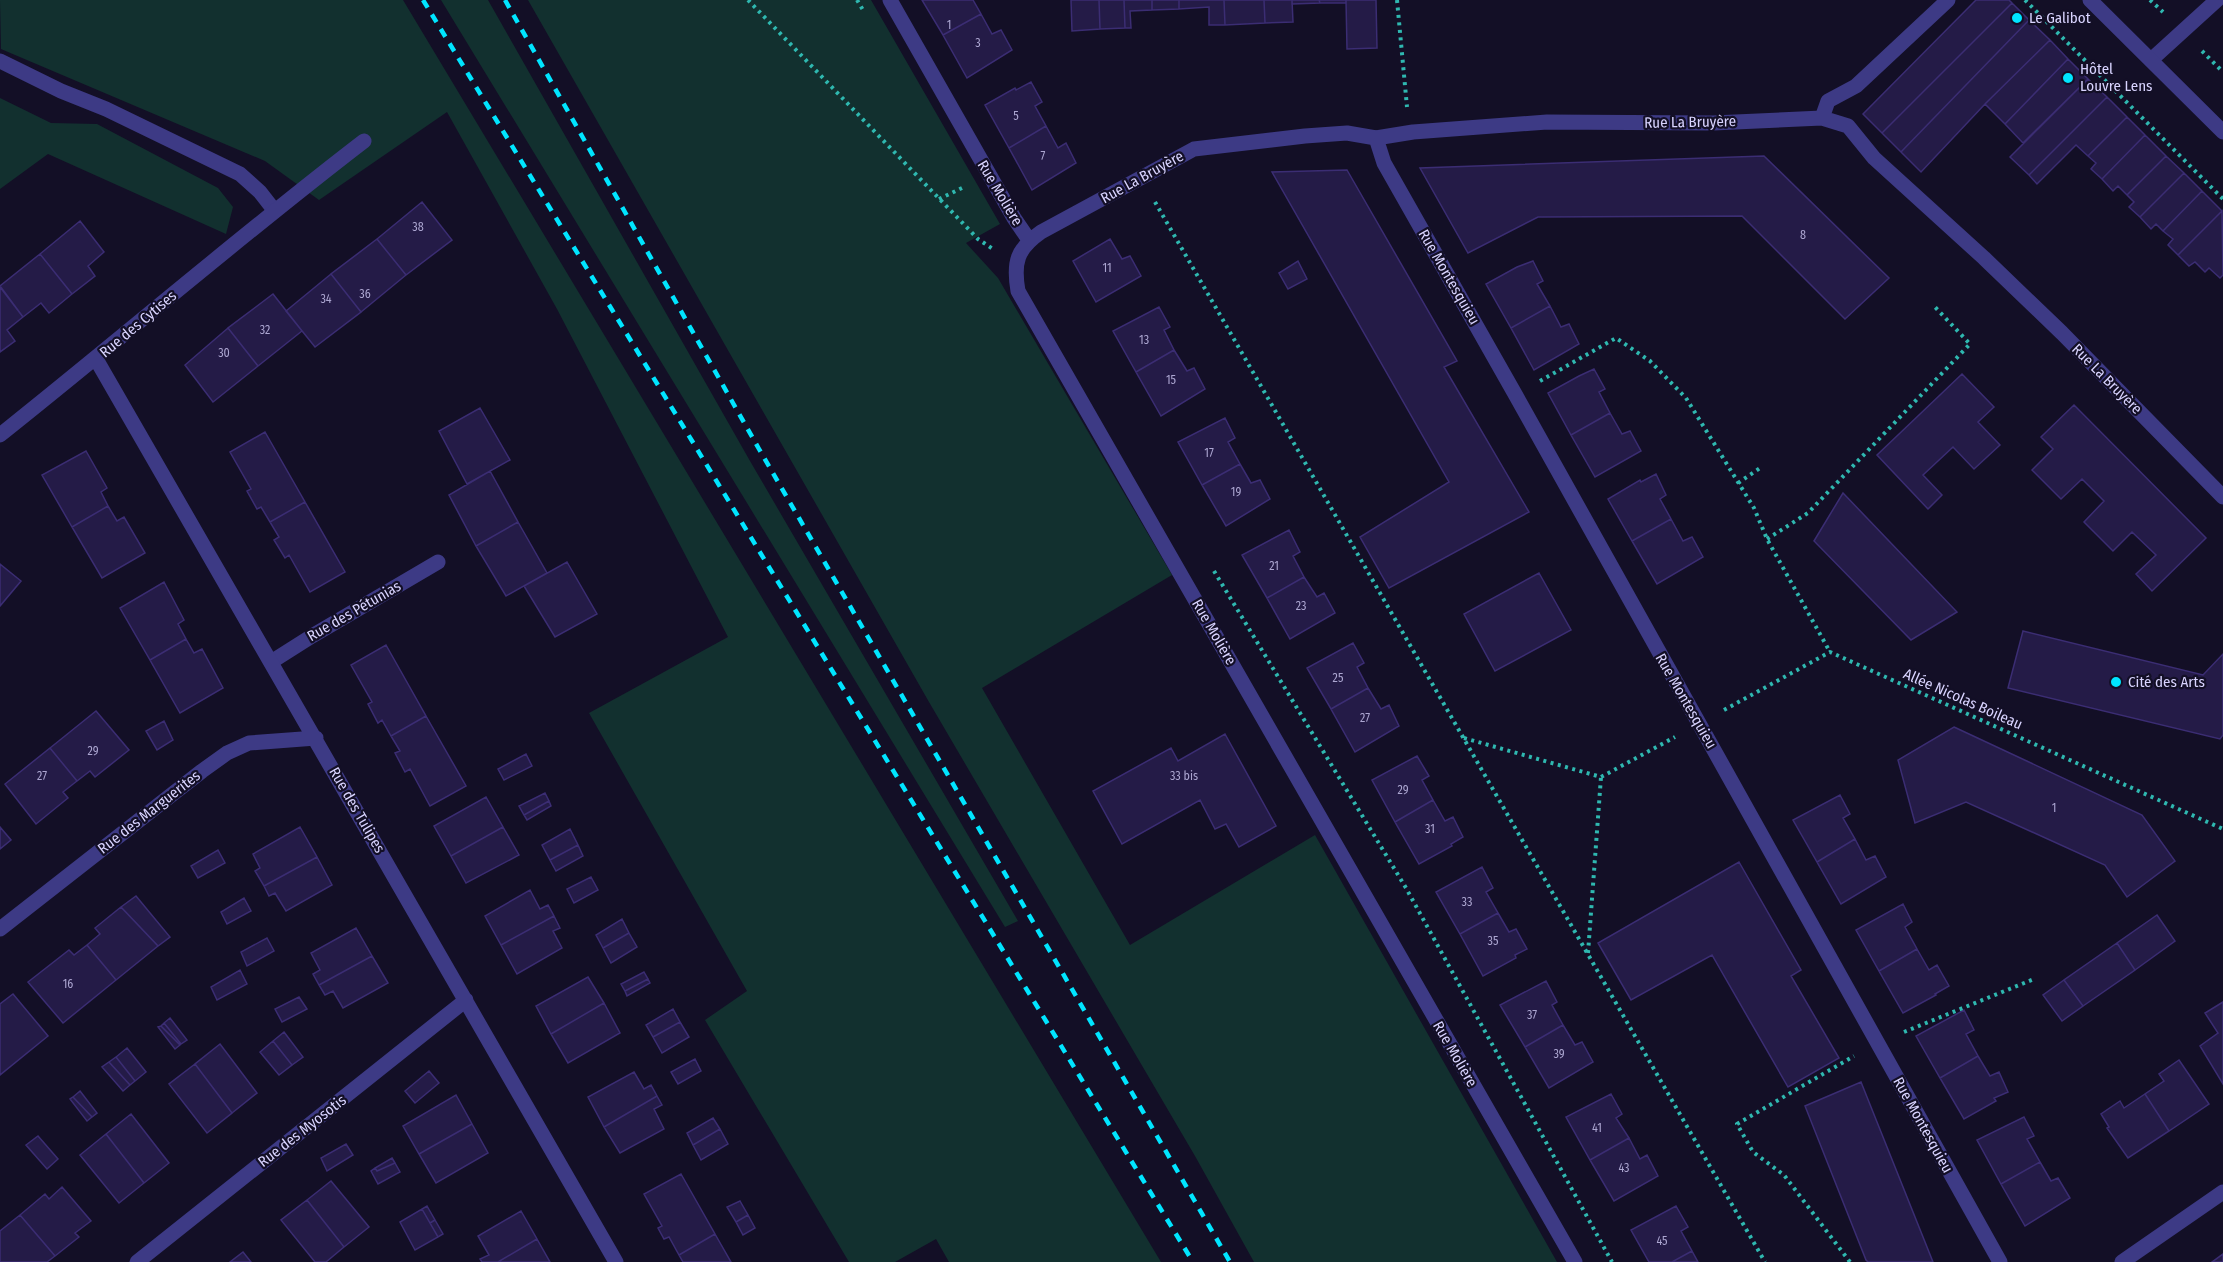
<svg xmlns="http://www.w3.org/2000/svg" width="2223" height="1262" font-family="'Fira Sans Condensed',sans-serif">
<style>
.green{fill:#12302f}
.building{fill:#241b47;stroke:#3b2d73;stroke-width:1.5}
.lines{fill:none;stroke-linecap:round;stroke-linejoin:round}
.path{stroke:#2fb8b0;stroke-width:4;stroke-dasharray:3 4.5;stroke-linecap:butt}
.service{stroke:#3d3a85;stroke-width:15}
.minor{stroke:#3d3a85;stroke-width:15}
.rail{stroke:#00e5ff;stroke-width:4.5;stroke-dasharray:9 8;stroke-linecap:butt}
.poi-dot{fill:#00e5ff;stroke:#130f26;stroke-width:2}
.labels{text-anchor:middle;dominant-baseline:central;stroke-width:4.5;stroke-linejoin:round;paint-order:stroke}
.number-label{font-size:12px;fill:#aca6d1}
.poi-label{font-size:15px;fill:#d9d4ff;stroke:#130f26;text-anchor:start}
.street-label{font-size:15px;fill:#d9d4ff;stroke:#130f26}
</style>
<rect width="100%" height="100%" fill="#130f26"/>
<path class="green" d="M 0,0 L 403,0 L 1161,1262 L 949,1262 L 936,1239 L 895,1262 L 849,1262 L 705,1020 L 747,991 L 589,713 L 728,637 L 557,309 L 447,112 L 319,200 L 265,161 L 1,49 Z
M 441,0 L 488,0 L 750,461 L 1018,921 L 1005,927 Z
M 528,0 L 871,0 L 1000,224 L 966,243 L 998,278 L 1172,575 L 982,688 L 1130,945 L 1315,835 L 1557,1262 L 1254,1262 L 1195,1156 L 929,702 Z
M 0,98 L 51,123 L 97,124 L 218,188 L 233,207 L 226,234 L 48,154 L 0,189 Z"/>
<path class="building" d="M 922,0 L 973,0 L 981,14 L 943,35 Z
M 1071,0 L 1099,0 L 1100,29 L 1072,31 Z
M 1099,0 L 1124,0 L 1125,28 L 1100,29 Z
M 1124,0 L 1152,0 L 1152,10 L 1130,11 L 1131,28 L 1125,28 Z
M 1152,0 L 1179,0 L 1179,9 L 1152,10 Z
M 1179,0 L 1224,0 L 1225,25 L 1209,25 L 1209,7 L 1179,9 Z
M 1224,0 L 1264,0 L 1265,23 L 1225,25 Z
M 1264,0 L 1292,0 L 1293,22 L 1265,23 Z
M 1292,0 L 1319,0 L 1320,3 L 1292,4 Z
M 1319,0 L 1346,0 L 1346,3 L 1320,3 Z
M 1346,0 L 1376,0 L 1377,48 L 1347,49 Z
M 1976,0 L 2009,0 L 2012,3 L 1882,133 L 1863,114 Z
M 2012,3 L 2029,20 L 1901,152 L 1882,133 Z
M 981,14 L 992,34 L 1001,30 L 1012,50 L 967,78 L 943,35 Z
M 2029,20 L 2050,40 L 1985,104 L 1921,172 L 1901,152 Z
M 2050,40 L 2068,59 L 2005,124 L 1985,104 Z
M 2068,59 L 2088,79 L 2023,143 L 2005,124 Z
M 2088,79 L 2107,97 L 2029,175 L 2010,157 Z
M 1031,82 L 1042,102 L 1035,106 L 1046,126 L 1009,148 L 985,105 L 1015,88 L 1016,90 Z
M 2107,97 L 2127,117 L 2088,156 L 2076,145 L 2037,184 L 2029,175 Z
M 2127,117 L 2145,135 L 2102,179 L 2091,169 L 2096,163 L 2088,156 Z
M 1046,126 L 1058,148 L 1066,143 L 1076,163 L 1032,190 L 1009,148 Z
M 2145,135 L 2166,156 L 2127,195 L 2118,186 L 2113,191 L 2102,179 Z
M 1764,156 L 1889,278 L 1845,319 L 1742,216 L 1538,217 L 1468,253 L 1420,168 Z
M 2166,156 L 2184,173 L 2140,217 L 2129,207 L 2134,202 L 2127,195 Z
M 1347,170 L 1457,361 L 1444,367 L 1529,512 L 1389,588 L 1360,537 L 1449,482 L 1272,172 Z
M 2184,173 L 2202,191 L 2163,231 L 2156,224 L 2151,229 L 2140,217 Z
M 2202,191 L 2222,211 L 2178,255 L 2168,245 L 2173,239 L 2163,231 Z
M 422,202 L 452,240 L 406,275 L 377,239 Z
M 2222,211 L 2223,275 L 2220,278 L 2209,268 L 2205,272 L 2195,262 L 2189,266 L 2178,255 Z
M 80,221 L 104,252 L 88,266 L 95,276 L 72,294 L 40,254 Z
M 377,239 L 406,275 L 361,312 L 331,274 Z
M 1110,239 L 1122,259 L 1130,256 L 1141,276 L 1096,302 L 1073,261 Z
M 40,254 L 72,294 L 49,313 L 41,303 L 23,317 L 0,286 Z
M 1298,261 L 1307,279 L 1288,289 L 1279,273 Z
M 1533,261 L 1543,281 L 1537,284 L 1550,306 L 1511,328 L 1486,284 L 1517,267 Z
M 331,274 L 361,312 L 315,347 L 286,311 Z
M 0,287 L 23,317 L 7,330 L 15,341 L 0,352 Z
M 273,294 L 302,331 L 258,366 L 228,328 Z
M 1550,306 L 1561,327 L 1569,324 L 1579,344 L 1534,370 L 1511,328 Z
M 1159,307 L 1170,327 L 1164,330 L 1174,350 L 1136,372 L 1113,331 Z
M 228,328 L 258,366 L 213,402 L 185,365 Z
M 1174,350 L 1187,371 L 1194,368 L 1205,389 L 1161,416 L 1136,372 Z
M 1594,369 L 1605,389 L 1599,392 L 1610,413 L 1571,435 L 1548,393 L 1579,376 Z
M 1962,374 L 1994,407 L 1978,422 L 2000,445 L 1974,469 L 1953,447 L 1923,475 L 1942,495 L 1928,509 L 1877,455 Z
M 2074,405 L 2206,538 L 2152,591 L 2136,574 L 2156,555 L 2132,532 L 2113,551 L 2084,522 L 2104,501 L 2082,479 L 2061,499 L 2032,470 L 2053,449 L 2041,437 Z
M 480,408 L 510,460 L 467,484 L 439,431 Z
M 1610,413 L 1622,434 L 1630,431 L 1641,451 L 1595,477 L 1571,435 Z
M 1225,418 L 1235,438 L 1228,442 L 1240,464 L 1202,485 L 1178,442 Z
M 265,432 L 305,502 L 270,522 L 261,507 L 257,509 L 247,491 L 251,489 L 230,452 Z
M 86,451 L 107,488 L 101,492 L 108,506 L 72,527 L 42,475 Z
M 1240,464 L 1251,483 L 1260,480 L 1270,499 L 1226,526 L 1202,485 Z
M 490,471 L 518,522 L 476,546 L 449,495 Z
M 1656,474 L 1666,495 L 1660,499 L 1671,519 L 1632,541 L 1608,499 L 1640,480 L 1641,482 Z
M 1843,493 L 1957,612 L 1911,640 L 1814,541 Z
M 305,502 L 345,572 L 310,592 L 289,555 L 285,558 L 274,540 L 279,537 L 270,522 Z
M 108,506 L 117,521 L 124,517 L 145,553 L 102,578 L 72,527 Z
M 1671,519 L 1683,541 L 1692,537 L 1703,557 L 1657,584 L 1632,541 Z
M 518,522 L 547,573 L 506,596 L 476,546 Z
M 1289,530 L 1300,552 L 1293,556 L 1304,577 L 1267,598 L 1242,555 Z
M 567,562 L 597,614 L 555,637 L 524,586 Z
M 0,564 L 21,581 L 0,606 Z
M 1539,573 L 1571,630 L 1495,671 L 1464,614 Z
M 1304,577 L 1317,597 L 1324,593 L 1335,613 L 1290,639 L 1267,598 Z
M 164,582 L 184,620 L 178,624 L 186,639 L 150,660 L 120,608 Z
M 2023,631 L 2203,675 L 2223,654 L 2223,735 L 2220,739 L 2008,688 Z
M 186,639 L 194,653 L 202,649 L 223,688 L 180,713 L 150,660 Z
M 1353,643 L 1364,663 L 1357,667 L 1368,688 L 1331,709 L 1307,668 Z
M 386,645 L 426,716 L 391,736 L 382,720 L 378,723 L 368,704 L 372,702 L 351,665 Z
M 1368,688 L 1381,709 L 1389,705 L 1399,726 L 1355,752 L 1331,709 Z
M 96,711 L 129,750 L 95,777 L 90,771 L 77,781 L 50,748 Z
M 426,716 L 466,786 L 430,806 L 410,769 L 405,772 L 395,753 L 400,751 L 391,736 Z
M 164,721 L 173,740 L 157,750 L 146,731 Z
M 1954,727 L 2142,815 L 2175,861 L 2127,897 L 2105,865 L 1966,802 L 1915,823 L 1898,760 Z
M 1225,734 L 1276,826 L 1239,847 L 1226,824 L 1215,829 L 1200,800 L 1122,844 L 1093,791 L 1171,748 L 1178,761 Z
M 50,748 L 77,781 L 63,792 L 68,798 L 36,824 L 5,784 Z
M 526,754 L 532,766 L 504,780 L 498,769 Z
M 1417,756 L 1429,776 L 1422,780 L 1433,800 L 1395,822 L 1372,780 Z
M 545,793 L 549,801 L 524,815 L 519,806 Z
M 1840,795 L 1850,814 L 1843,818 L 1855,839 L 1817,862 L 1793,820 Z
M 486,797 L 503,827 L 451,856 L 434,826 Z
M 1433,800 L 1445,821 L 1453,817 L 1463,837 L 1451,844 L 1452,846 L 1419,864 L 1395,822 Z
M 549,801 L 551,806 L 527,820 L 524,815 Z
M 0,827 L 11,840 L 0,849 Z
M 300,827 L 317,857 L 264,886 L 255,871 L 260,868 L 253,854 Z
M 503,827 L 519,855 L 466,883 L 451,856 Z
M 570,829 L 578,845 L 550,860 L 542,845 Z
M 1855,839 L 1866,860 L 1875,856 L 1886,877 L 1841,904 L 1817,862 Z
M 578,845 L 583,856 L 556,871 L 550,860 Z
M 218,850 L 225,863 L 198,878 L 191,866 Z
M 317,857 L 332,885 L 286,911 L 275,893 L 269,896 L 264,886 Z
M 1739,862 L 1801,970 L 1791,976 L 1839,1058 L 1788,1087 L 1712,955 L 1631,1000 L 1598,943 Z
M 1482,867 L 1493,888 L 1486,892 L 1498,913 L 1460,934 L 1436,892 Z
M 591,877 L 598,890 L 574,903 L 567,889 Z
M 530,890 L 540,909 L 548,905 L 554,916 L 501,945 L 485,916 Z
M 136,896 L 170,937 L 158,946 L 121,907 Z
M 244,898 L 251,911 L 227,924 L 221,912 Z
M 1903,904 L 1912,922 L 1905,927 L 1917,949 L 1879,971 L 1856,930 Z
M 121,907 L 158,946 L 116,980 L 87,945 L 100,934 L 95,928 Z
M 1498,913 L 1509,932 L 1516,929 L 1527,949 L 1515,955 L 1516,958 L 1483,976 L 1460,934 Z
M 2157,915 L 2175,941 L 2135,970 L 2117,943 Z
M 554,916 L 560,928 L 553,931 L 562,948 L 517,974 L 501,945 Z
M 622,919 L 629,933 L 603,948 L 596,935 Z
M 356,928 L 372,956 L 319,985 L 313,974 L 320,970 L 311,953 Z
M 629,933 L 637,947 L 611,963 L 603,948 Z
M 267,938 L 274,951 L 247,966 L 241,952 Z
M 2117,943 L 2135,970 L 2083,1006 L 2064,980 Z
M 87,945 L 116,980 L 63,1023 L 28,982 L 69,950 L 74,955 Z
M 1917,949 L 1929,970 L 1937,965 L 1949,986 L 1935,994 L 1936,995 L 1903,1013 L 1879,971 Z
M 372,956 L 388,983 L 343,1008 L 333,991 L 325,995 L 319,985 Z
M 240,970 L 247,984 L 217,1000 L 211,987 Z
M 644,972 L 648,979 L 625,991 L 621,984 Z
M 588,977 L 604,1003 L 551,1034 L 536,1006 Z
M 648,979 L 650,983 L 627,996 L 625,991 Z
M 2064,980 L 2083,1006 L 2062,1021 L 2043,995 Z
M 1546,981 L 1557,1002 L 1552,1005 L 1563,1025 L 1525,1047 L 1500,1005 Z
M 13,994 L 48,1036 L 0,1075 L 0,1004 Z
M 299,997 L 307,1009 L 282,1022 L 275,1009 Z
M 2223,1002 L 2223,1084 L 2200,1046 L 2218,1033 L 2205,1013 Z
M 604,1003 L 620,1033 L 568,1063 L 551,1034 Z
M 673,1009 L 680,1022 L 653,1037 L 646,1025 Z
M 1964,1010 L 1974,1030 L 1966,1034 L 1978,1056 L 1940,1078 L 1916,1036 Z
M 170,1018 L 187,1040 L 181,1044 L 164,1023 Z
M 680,1022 L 689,1037 L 662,1053 L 653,1037 Z
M 164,1023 L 181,1044 L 180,1045 L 161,1026 Z
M 1563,1025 L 1575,1045 L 1582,1042 L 1593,1062 L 1549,1088 L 1525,1047 Z
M 161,1026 L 180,1045 L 175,1049 L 158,1027 Z
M 284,1032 L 303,1057 L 292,1065 L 273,1041 Z
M 273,1041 L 292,1065 L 279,1075 L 260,1052 Z
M 220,1044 L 257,1093 L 232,1113 L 195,1064 Z
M 127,1048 L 146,1072 L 135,1081 L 116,1057 Z
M 1978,1056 L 1990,1076 L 1999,1072 L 2008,1092 L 1994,1098 L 1996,1101 L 1964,1119 L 1940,1078 Z
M 116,1057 L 135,1081 L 130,1085 L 109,1062 Z
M 695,1059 L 701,1071 L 678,1084 L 671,1072 Z
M 2179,1060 L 2209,1104 L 2169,1131 L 2145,1094 L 2164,1081 L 2159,1074 Z
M 109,1062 L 130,1085 L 123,1091 L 102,1067 Z
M 195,1064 L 232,1113 L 207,1133 L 169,1084 Z
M 429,1071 L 439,1083 L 415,1103 L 405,1091 Z
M 634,1072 L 644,1089 L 651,1085 L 657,1096 L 604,1127 L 588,1097 Z
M 1861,1082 L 1933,1262 L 1868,1262 L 1866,1260 L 1805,1106 Z
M 80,1091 L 97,1113 L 92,1117 L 73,1097 Z
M 1611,1094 L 1622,1114 L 1616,1118 L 1629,1138 L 1590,1160 L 1566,1117 Z
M 2145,1094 L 2169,1131 L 2128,1158 L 2107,1128 L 2109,1127 L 2101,1114 L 2120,1101 L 2124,1108 Z
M 456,1095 L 472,1124 L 419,1154 L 403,1126 Z
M 657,1096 L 662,1105 L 654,1109 L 664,1129 L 620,1153 L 604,1127 Z
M 73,1097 L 92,1117 L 87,1121 L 70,1099 Z
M 131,1114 L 169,1163 L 144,1183 L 106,1134 Z
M 2024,1117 L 2034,1136 L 2027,1139 L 2040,1162 L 2001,1184 L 1977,1140 Z
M 713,1118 L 720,1129 L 693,1145 L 687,1133 Z
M 472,1124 L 488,1153 L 436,1183 L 419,1154 Z
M 720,1129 L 728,1144 L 701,1160 L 693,1145 Z
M 106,1134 L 144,1183 L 119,1203 L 80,1155 Z
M 38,1136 L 58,1159 L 47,1169 L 26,1145 Z
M 1629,1138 L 1640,1159 L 1647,1155 L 1658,1176 L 1614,1201 L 1590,1160 Z
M 346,1144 L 353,1155 L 327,1171 L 321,1158 Z
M 392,1158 L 395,1163 L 377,1171 L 375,1168 Z
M 2040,1162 L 2051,1181 L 2058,1178 L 2070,1198 L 2025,1226 L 2001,1184 Z
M 395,1163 L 400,1172 L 378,1184 L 371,1171 L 375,1168 L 377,1171 Z
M 681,1174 L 715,1234 L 679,1255 L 669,1237 L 664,1239 L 658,1228 L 662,1226 L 644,1194 Z
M 331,1181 L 369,1227 L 344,1247 L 307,1200 Z
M 62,1187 L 91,1221 L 75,1233 L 79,1237 L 55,1256 L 20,1215 L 45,1194 L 49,1199 Z
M 307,1200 L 344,1247 L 326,1262 L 315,1262 L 281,1220 Z
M 740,1201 L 748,1215 L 736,1222 L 727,1207 Z
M 427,1206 L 435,1220 L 430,1223 L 422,1209 Z
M 1676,1206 L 1688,1227 L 1681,1231 L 1692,1251 L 1672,1262 L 1649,1262 L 1631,1230 Z
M 422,1209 L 438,1237 L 415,1250 L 400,1222 Z
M 521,1211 L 537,1239 L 498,1262 L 482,1262 L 480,1259 L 489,1255 L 478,1236 Z
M 20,1215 L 55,1256 L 47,1262 L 0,1262 L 0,1231 Z
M 748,1215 L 755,1228 L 743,1235 L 736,1222 Z
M 435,1220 L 443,1234 L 438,1237 L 430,1223 Z
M 715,1234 L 731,1262 L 683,1262 L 679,1255 Z
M 537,1239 L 550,1262 L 498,1262 Z
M 1692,1251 L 1698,1262 L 1672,1262 Z
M 243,1252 L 251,1262 L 230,1262 Z
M 2223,1254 L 2223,1262 L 2212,1262 Z"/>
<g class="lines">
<path class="path" d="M 748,0 L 978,239 L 993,249
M 857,0 L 863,10
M 1397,0 L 1407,107
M 2025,0 L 2223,199
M 2150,0 L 2163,12
M 2202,51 L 2223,72
M 939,199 L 964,187 L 963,186
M 1155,202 L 1765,1262
M 1540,381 L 1616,338 L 1650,361 L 1686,398 L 1754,508 L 1767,539 L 1830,652
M 1738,483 L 1760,468
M 1767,539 L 1808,513 L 1970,344 L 1934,306
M 1214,571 L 1406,888 L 1612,1262
M 1724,710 L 1830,652 L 2223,829
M 1464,738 L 1601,777 L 1675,737
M 1588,953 L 1601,777
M 1904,1032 L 2034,979
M 1850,1262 L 1784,1175 L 1753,1152 L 1737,1124 L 1854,1056"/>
<path class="service" d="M 2151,60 L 2217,0
M 0,61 L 61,91 L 106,109 L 240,174 L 260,192 L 274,210
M 271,662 L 312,636 L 438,562"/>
<path class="minor" d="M 890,0 L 1014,218 L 1029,240
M 2090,0 L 2223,132
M 1822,118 L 1828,101 L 1856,86 L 1948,0
M 1376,138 L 1384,163 L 1515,394 L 2000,1262
M 96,359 L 616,1262
M 0,435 C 122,338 240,236 364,141
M 0,929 L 202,771 L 227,753 L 249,743 L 316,738
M 137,1262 L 466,1000
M 1575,1262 L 1018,291 C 1013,262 1017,249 1041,232 L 1194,149 L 1305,136 L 1347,133 L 1376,138 L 1413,132 L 1547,122 L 1713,123 L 1822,118 L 1848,126 L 1874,158 L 1984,258 L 2062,333 L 2223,497
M 2122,1262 L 2223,1192"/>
<path class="rail" d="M 423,0 L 1193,1262
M 505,0 L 759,449 L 1230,1262"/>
</g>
<g class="poi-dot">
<circle cx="2017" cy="18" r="6"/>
<circle cx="2068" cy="78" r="6"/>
<circle cx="2116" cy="682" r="6"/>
</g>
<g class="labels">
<g class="number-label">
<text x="949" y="25">1</text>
<text x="978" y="43">3</text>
<text x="1016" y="116">5</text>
<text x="1043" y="156">7</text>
<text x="418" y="227">38</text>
<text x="1803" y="235">8</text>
<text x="1107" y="268">11</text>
<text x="365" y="294">36</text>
<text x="326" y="299">34</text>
<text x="265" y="330">32</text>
<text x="1144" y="340">13</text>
<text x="224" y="353">30</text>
<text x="1171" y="380">15</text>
<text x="1209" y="453">17</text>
<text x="1236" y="492">19</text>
<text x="1274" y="566">21</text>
<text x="1301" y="606">23</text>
<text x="1338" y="678">25</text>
<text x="1365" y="718">27</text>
<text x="93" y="751">29</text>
<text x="42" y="776">27</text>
<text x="1184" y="776">33 bis</text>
<text x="1403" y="790">29</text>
<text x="2054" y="808">1</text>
<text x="1430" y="829">31</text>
<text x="1467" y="902">33</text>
<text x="1493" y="941">35</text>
<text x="68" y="984">16</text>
<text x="1532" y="1015">37</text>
<text x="1559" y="1054">39</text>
<text x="1597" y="1128">41</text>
<text x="1624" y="1168">43</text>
<text x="1662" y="1241">45</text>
</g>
<g class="poi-label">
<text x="2029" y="18">Le Galibot</text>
<text x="2080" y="69">Hôtel<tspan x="2080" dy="17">Louvre Lens</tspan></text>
<text x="2128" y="682">Cité des Arts</text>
</g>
<g class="street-label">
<text transform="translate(1690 122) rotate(-1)">Rue La Bruyère</text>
<text transform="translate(1142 177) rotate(-29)">Rue La Bruyère</text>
<text transform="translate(1000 193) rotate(59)">Rue Molière</text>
<text transform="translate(1449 277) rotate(60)">Rue Montesquieu</text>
<text transform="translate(138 324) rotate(-40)">Rue des Cytises</text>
<text transform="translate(2107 379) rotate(45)">Rue La Bruyère</text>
<text transform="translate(354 611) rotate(-30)">Rue des Pétunias</text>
<text transform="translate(1214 632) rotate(60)">Rue Molière</text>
<text transform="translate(1963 699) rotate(24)">Allée Nicolas Boileau</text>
<text transform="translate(1686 701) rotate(60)">Rue Montesquieu</text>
<text transform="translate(357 810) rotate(60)">Rue des Tulipes</text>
<text transform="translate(149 812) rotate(-38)">Rue des Marguerites</text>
<text transform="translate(1455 1054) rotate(60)">Rue Molière</text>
<text transform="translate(1923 1125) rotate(61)">Rue Montesquieu</text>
<text transform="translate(302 1131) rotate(-38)">Rue des Myosotis</text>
</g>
</g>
</svg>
